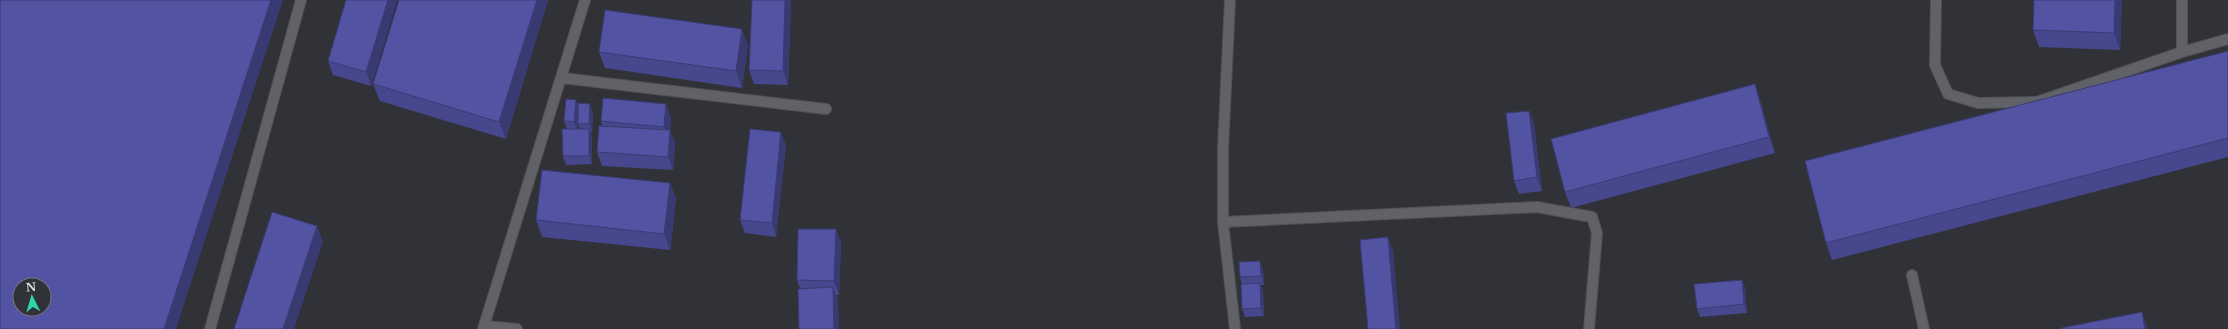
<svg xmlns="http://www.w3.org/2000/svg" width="2228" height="329" font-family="'Libre Baskerville',serif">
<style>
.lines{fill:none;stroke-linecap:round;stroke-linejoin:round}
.service-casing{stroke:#505156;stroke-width:12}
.minor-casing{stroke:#505156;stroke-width:12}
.service{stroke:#616268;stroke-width:10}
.minor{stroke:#616268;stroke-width:10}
.wall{fill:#47478d;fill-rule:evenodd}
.shaded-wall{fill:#3a3a73}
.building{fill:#5353a4;stroke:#3a3a73;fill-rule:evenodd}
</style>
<rect width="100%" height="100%" fill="#313237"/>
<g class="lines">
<defs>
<path id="service" d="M 1223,222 L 1537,207 L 1592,217 L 1597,233 L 1589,329
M 210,329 L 301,0"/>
<path id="minor" d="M 1230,0 L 1223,149 L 1223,222 L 1235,329
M 1936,0 L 1935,65 L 1948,94 L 1978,103 L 2037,102 L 2182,52 L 2228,39
M 2182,52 L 2182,0
M 562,78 L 826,109
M 1912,275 L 1924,329
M 484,326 L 517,329
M 483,329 L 585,0"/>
</defs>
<use href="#service" class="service-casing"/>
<use href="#minor" class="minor-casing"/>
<use href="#service" class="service"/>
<use href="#minor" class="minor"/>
</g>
<path class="wall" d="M 346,0 L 397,0 L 371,86 L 333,75 L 328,61 Z
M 548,0 L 506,139 L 380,101 L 373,84 Z
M 791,0 L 788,85 L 754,84 L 749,70 Z
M 2034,0 L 2122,0 L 2120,50 L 2039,47 L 2033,30 Z
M 748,45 L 742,88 L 605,68 L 599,52 Z
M 2228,51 L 2228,157 L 1832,260 L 1826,243 Z
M 1755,84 L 1760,100 L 1775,153 L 1571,208 L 1565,192 Z
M 576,100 L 578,106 L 593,112 L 592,132 L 590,132 L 592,137 L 592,164 L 566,165 L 563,156 L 567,129 L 564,121 ZM 578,124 L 580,129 L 577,129 Z
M 1529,111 L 1534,124 L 1542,191 L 1519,194 L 1514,181 Z
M 671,118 L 670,131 L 675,144 L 673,170 L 602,166 L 597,152 L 602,126 L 601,121 Z
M 786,145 L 776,237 L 745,233 L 740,220 Z
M 670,183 L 676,199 L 670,250 L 542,237 L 536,220 Z
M 836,229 L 841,243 L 839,295 L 836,295 L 838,300 L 800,288 L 797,280 Z
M 1263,270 L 1264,285 L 1260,285 L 1263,291 L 1264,316 L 1245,317 L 1242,309 L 1242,284 L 1240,277 Z
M 1742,280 L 1745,288 L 1747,313 L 1700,317 L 1697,309 Z"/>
<path class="shaded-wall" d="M 271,0 L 283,0 L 176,329 L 164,329 Z
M 388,0 L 397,0 L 371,86 L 366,72 Z
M 537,0 L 548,0 L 506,139 L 499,122 Z
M 785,0 L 791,0 L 788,85 L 783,71 Z
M 2115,0 L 2122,0 L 2120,50 L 2114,33 Z
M 742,29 L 748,45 L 742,88 L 736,71 Z
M 1755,84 L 1760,100 L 1775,153 L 1769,137 Z
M 576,100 L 579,109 L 577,130 L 574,122 Z
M 590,104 L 593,112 L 592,132 L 589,124 Z
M 666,104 L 671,118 L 670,131 L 675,144 L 673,170 L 668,157 L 669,140 L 664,127 Z
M 1529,111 L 1534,124 L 1542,191 L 1537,177 Z
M 589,129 L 592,137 L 592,164 L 589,156 Z
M 781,132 L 786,145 L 776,237 L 772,223 Z
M 670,183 L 676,199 L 670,250 L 664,234 Z
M 317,226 L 323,242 L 294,329 L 283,329 Z
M 836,229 L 841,243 L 839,295 L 834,281 Z
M 1388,237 L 1393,251 L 1400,329 L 1396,329 Z
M 1260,261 L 1263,270 L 1264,285 L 1261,276 Z
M 1742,280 L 1745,288 L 1747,313 L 1744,304 Z
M 1260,283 L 1263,291 L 1264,316 L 1261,308 Z
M 833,287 L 838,300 L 839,329 L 834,329 Z
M 2142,312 L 2147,326 L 2147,329 L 2145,329 Z"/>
<path class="building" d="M 0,0 L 271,0 L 164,329 L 0,329 ZM 20,285 L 44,285 L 44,309 L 20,309 Z
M 346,0 L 388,0 L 366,72 L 328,61 Z
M 399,0 L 537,0 L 499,122 L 373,84 Z
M 752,0 L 785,0 L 783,71 L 749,70 Z
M 2034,0 L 2115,0 L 2114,33 L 2033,30 Z
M 605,10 L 742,29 L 736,71 L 599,52 Z
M 2228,51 L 2228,138 L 1826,243 L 1805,161 Z
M 1755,84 L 1769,137 L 1565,192 L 1551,139 Z
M 603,98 L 666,104 L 664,127 L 601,121 Z
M 566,99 L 576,100 L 574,122 L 564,121 Z
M 578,103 L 590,104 L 589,124 L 578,124 Z
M 1529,111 L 1537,177 L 1514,181 L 1506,113 Z
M 599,126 L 670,130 L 668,157 L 597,152 Z
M 562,129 L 589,129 L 589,156 L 563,156 Z
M 750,129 L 781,132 L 772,223 L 740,220 Z
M 542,170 L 670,183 L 664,234 L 536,220 Z
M 272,212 L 317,226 L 283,329 L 234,329 Z
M 798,229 L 836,229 L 834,281 L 797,280 Z
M 1388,237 L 1396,329 L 1368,329 L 1360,240 Z
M 1260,261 L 1261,276 L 1240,277 L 1239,262 Z
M 1742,280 L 1744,304 L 1697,309 L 1694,284 Z
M 1260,283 L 1261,308 L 1242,309 L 1241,284 Z
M 833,287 L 834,329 L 799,329 L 798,289 Z
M 2142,312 L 2145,329 L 2061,329 L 2061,328 Z"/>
<g transform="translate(32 297) rotate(355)"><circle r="19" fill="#313237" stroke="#76777b"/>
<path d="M0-3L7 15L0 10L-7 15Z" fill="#30d4aa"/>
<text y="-6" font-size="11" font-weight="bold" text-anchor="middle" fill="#dedee2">N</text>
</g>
</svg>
